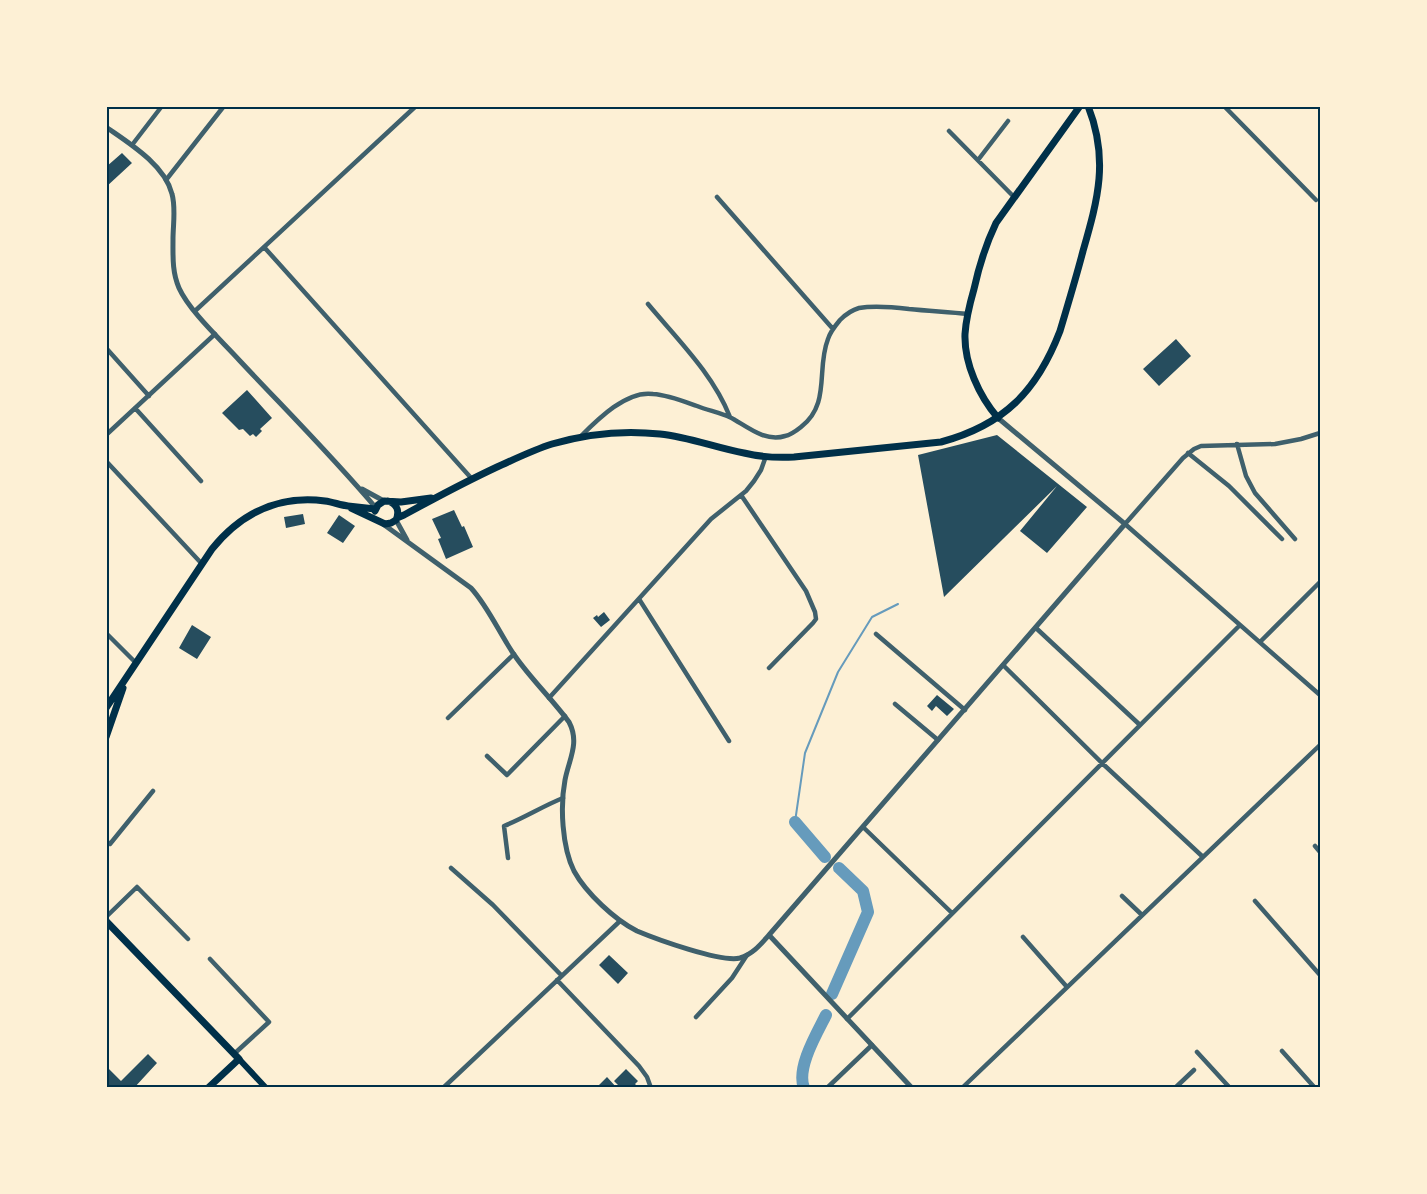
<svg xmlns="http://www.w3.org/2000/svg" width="1427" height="1194" font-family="Poppins,sans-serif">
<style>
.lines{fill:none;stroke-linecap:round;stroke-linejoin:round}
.stream{stroke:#669bbc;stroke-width:2}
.river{stroke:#669bbc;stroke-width:12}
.building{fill:#264d5e}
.minor{stroke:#3f606c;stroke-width:4.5}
.tertiary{stroke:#3f606c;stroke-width:5}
.secondary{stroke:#003049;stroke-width:6}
.primary{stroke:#003049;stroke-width:7}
.neatline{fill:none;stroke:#003049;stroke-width:2}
</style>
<rect width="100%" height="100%" fill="#fdf0d5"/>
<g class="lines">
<path class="stream" d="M 795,822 L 805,753 L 838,672 L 872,617 L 898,604"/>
<path class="river" d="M 795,822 L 825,857
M 832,994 L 868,912 L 863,891 L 839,868
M 804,1088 C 796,1068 817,1033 826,1015"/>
</g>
<path class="building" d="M 122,153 L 132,163 L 106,187 L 106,167 Z
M 1176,339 L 1191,356 L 1159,386 L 1143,369 Z
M 247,390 L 272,418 L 260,429 L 262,431 L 256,437 L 253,434 L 250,436 L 243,429 L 239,430 L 222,413 Z
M 997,435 L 1087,507 L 1047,553 L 1020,531 L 1057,486 L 944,597 L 918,455 Z
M 454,510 L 462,527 L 464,526 L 473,547 L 446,559 L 438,539 L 441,538 L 432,519 Z
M 303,514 L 305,524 L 286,528 L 284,517 Z
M 339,515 L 355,526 L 343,543 L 327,533 Z
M 604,612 L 610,620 L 601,627 L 593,618 L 597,615 L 598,617 Z
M 192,625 L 211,637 L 197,659 L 179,648 Z
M 937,695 L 954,709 L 947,716 L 936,706 L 932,711 L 927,706 Z
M 609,955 L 628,973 L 618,984 L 599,965 Z
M 148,1054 L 157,1063 L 134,1088 L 106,1088 L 106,1066 L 121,1081 Z
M 626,1069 L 638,1081 L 635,1084 L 639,1088 L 621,1088 L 614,1081 Z
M 607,1077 L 617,1088 L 596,1088 Z"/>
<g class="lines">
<path class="minor" d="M 1224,106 L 1316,200
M 949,131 L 1014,197
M 132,145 L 162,106
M 978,160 L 1008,121
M 166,180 L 224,106
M 717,197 L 833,329
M 264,247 L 472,479
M 648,304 C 678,340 713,374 730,417
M 195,311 L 416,106
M 107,349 L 149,396
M 135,408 L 201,481
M 1320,433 L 1301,439 L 1275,444 L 1201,446 L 1194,449 L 1183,458 L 1125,524 L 1320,695
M 106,435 L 215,334
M 581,436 C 598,419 627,390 653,394 C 668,395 683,401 697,406 C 709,411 724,413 735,420 C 750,429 767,442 785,436 C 791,435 796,431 801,427 C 831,404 816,369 828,339 C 830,332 835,326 840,320 C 845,315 852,310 859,308 C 875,305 893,307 909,309 C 929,311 948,312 968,314
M 1237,444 L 1246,476 L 1255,493 L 1295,539
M 1188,453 L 1229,486 L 1282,539
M 106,461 L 202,564
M 741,495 L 806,591 L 815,612 L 816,619 L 813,623 L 769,668
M 639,599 L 729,741
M 1036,628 L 1140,725
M 106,633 L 136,663
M 876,634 L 965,710
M 1260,642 L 1320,582
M 1003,665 L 1102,763 L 1203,857
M 549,698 L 711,519 L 746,491 L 754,481 L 761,470 L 766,456
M 895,704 L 938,740
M 448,718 L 514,654
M 487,756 L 507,775 L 565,716
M 863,827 L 952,913
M 106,841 L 110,844 L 153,791
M 1315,846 L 1320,852
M 508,858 L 504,826 C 524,818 543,806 563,798
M 451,868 L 493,905 L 562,976
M 1122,896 L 1142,915
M 1255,901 L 1320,975
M 106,917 L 137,887 L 188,939
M 1023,937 L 1067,987
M 210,959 L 269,1022 L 234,1054
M 557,980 L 639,1066 L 647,1077 L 651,1088
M 696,1017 L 732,978 L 747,955
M 847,1019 L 1240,625
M 1282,1051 L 1315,1088
M 1197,1052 L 1230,1088
M 443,1088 L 620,921
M 827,1088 L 872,1045
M 962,1088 L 1320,745
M 1175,1088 L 1194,1070"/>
<path class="tertiary" d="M 106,127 C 129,143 165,165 172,194 C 176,208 173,225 173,239 C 173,256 172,272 179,288 C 190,312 222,341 240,361 C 286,410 333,457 376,508
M 362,489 L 384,501
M 396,520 L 407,540
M 383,524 L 471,588 C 489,608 499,633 515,656 C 531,679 552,699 569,722 C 580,743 569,759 565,780 C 560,806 562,847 574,871 C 586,893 615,920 637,931 C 656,939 722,963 740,958 C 753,954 761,944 769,935 L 1125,524 L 998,418
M 769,935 L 912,1088"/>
<path class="secondary" d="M 239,1059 L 266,1088"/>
<path class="primary" d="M 998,418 C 979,396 964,363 965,334 C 966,318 970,303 974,289 C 979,266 986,244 996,223 L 1080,106
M 351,508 L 385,524 L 391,523 L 396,520 C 400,511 397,504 388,501
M 375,511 L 378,505 L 384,501 L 401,502 L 431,498
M 397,518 L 404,515 C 435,498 465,482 497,467 C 515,459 533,450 552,444 C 586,434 624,430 660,434 C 689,437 716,448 744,453 C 761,457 777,458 794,457 L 941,442 C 1004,425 1037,391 1060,331 C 1068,304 1076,278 1083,251 C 1098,199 1109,159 1088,106
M 106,708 L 212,549 C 241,513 278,495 325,501 C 333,502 340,505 348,506 C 357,507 366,508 375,509
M 106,737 L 123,688
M 106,921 L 239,1059 L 208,1088"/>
</g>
<rect width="1427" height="1194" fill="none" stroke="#fdf0d5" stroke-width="216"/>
<rect x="108" y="108" width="1211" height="978" class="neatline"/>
</svg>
